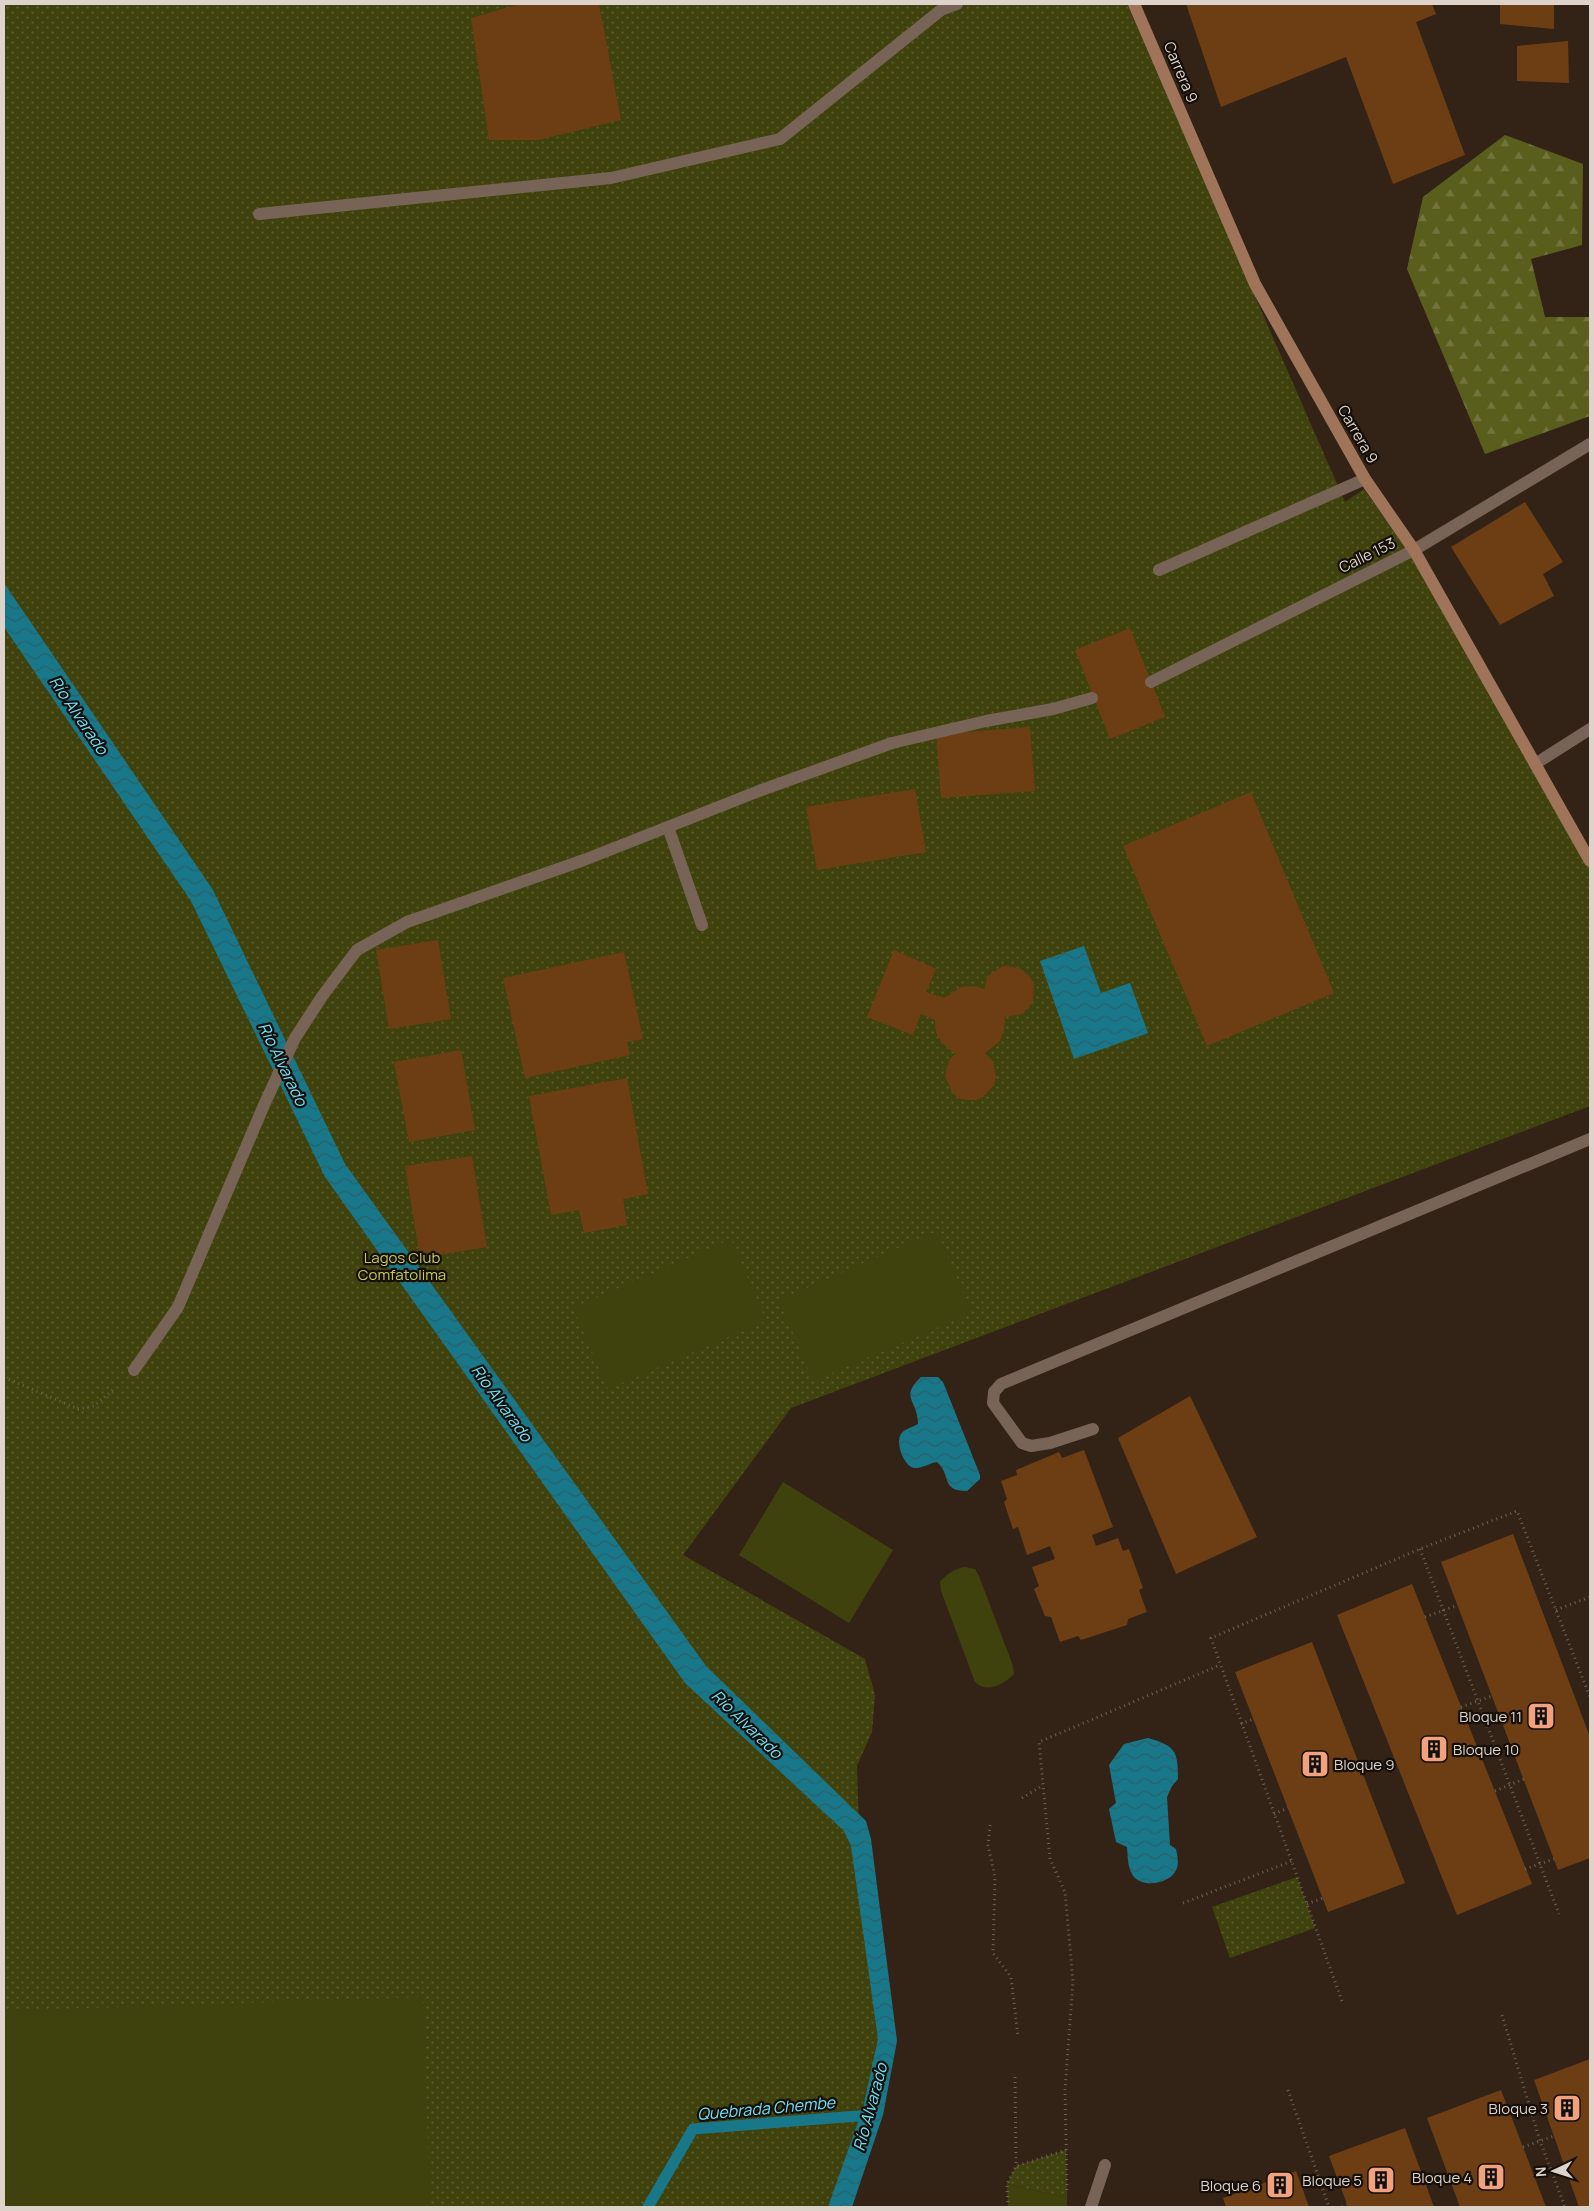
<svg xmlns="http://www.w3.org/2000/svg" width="1594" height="2211" font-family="Manrope,sans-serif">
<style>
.grass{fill:url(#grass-dots)}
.forest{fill:url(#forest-firs)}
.pitch{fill:#40420d}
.water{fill:url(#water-waves)}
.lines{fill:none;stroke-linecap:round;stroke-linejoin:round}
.stream{stroke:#187889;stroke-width:11}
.building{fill:#6d3e13}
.path{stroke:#6f6157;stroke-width:3;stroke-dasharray:1 4;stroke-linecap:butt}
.lane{stroke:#776457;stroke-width:12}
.street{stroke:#776457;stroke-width:12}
.secondary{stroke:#9f7458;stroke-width:12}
.labels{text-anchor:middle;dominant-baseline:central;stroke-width:4.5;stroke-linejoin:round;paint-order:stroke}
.street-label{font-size:15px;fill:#ddd3cb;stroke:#150e09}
.park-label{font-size:15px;fill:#c5cc5a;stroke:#150e09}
.poi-label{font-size:15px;fill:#ddd3cb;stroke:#150e09;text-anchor:end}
.water-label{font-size:16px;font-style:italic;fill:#6de1fa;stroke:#150e09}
</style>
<defs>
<pattern id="grass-dots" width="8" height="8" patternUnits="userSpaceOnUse" patternTransform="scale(1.25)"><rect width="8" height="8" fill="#40420d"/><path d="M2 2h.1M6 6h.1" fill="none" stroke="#5b5c2f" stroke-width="1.8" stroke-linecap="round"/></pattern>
<pattern id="forest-firs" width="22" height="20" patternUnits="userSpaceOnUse" patternTransform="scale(1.25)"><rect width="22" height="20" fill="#5a5e1d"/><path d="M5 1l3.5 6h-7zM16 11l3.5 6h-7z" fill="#71743c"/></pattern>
<pattern id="water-waves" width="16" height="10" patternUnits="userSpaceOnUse" patternTransform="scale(1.25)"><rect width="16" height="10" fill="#187889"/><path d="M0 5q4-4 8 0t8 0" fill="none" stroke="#29616b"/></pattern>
</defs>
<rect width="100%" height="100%" fill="#332317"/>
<path class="grass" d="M 4,4 L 1127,4 L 1345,502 L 1364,489 L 1411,556 L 1590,867 L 1590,1106 L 791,1408 L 683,1555 L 865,1659 L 875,1695 L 872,1732 L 857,1766 L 859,1832 L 887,2040 L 839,2207 L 4,2207 Z
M 1297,1877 L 1315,1928 L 1230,1958 L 1212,1907 Z
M 1066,2150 L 1067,2198 L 1007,2184 L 1016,2166 Z"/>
<path class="forest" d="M 1505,135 L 1583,164 L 1582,245 L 1531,259 L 1545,317 L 1590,317 L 1590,416 L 1485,454 L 1407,269 L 1423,197 Z"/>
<path class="pitch" d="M 937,1231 L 972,1313 L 813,1381 L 779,1300 Z
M 731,1239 L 766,1321 L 608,1389 L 573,1308 Z
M 783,1482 L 893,1550 L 849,1623 L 739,1555 Z
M 965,1567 L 975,1569 L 979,1576 L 1013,1666 L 1014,1674 C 1004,1684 987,1694 975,1682 L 941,1591 L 940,1582 C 948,1573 954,1569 965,1567 Z
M 423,1997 L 430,2207 L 4,2207 L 4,2011 Z
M 1007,2184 L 1067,2198 L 1067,2207 L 1008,2207 Z"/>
<path class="water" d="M 4,583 L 213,890 L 345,1164 L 706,1666 L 866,1821 L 871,1839 L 897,2041 L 883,2115 L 852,2207 L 828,2207 L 863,2108 L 878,2039 L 851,1846 L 844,1831 L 685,1683 L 325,1177 L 191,901 L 4,627 Z
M 1084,946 L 1101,993 L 1130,983 L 1148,1033 L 1074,1059 L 1040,961 Z
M 921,1377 L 938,1377 L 943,1382 L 980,1475 L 980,1479 L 967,1491 C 940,1491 952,1475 937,1462 C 930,1463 921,1469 914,1468 C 904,1466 895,1443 901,1434 C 904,1429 913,1427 918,1424 C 918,1400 899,1398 921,1377 Z
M 1148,1738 C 1175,1746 1178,1750 1178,1779 L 1172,1786 L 1167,1797 L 1170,1845 L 1176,1849 C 1177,1854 1179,1862 1177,1868 C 1171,1885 1140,1889 1132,1874 C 1127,1865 1128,1856 1127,1847 L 1116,1842 L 1109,1809 L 1116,1803 L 1109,1765 L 1124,1744 Z"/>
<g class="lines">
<path class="stream" d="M 648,2207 L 693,2129 L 871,2115"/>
</g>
<path class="building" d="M 520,4 L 599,4 L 621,120 L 538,140 L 489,140 L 471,18 Z
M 1186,4 L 1432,4 L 1436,14 L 1416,22 L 1465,155 L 1393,184 L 1346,57 L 1221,107 Z
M 1500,4 L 1554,4 L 1554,29 L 1500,24 Z
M 1568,41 L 1569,83 L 1517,81 L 1517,46 Z
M 1525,502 L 1563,562 L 1543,574 L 1554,596 L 1500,625 L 1451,547 Z
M 1130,628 L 1165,717 L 1110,739 L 1075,650 Z
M 1030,727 L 1035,791 L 941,798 L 936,734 Z
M 915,789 L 926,852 L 817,870 L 806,807 Z
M 1251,792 L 1334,993 L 1207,1046 L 1123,846 Z
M 438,940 L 451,1019 L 389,1029 L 376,950 Z
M 894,950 L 936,969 L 926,992 L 944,998 L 961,987 L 973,986 L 984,989 L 988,976 L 1003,966 L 1020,968 L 1031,978 L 1034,985 L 1033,1002 L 1022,1014 L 1005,1017 L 1004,1029 L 1000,1041 L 985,1053 L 993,1061 L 996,1077 L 994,1085 L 983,1097 L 976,1100 L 967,1100 L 958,1098 L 952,1092 L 945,1076 L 949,1060 L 955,1054 L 942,1043 L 936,1033 L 935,1020 L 921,1014 L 913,1035 L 867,1017 Z
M 624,952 L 643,1039 L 627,1042 L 630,1055 L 525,1078 L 503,978 Z
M 461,1050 L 475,1130 L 409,1142 L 394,1062 Z
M 627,1078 L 648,1194 L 623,1199 L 627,1225 L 584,1233 L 579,1210 L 551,1215 L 529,1096 Z
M 472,1156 L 487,1247 L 420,1258 L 405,1166 Z
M 1190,1396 L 1257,1537 L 1176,1574 L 1118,1438 Z
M 1084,1450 L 1113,1527 L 1092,1535 L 1096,1546 L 1118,1538 L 1123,1551 L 1129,1549 L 1143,1588 L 1139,1590 L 1147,1612 L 1128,1619 L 1127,1625 L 1081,1640 L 1078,1636 L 1060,1642 L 1051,1617 L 1045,1616 L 1034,1589 L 1039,1586 L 1032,1567 L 1055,1559 L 1050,1546 L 1027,1555 L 1018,1527 L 1013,1529 L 1004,1502 L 1007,1499 L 1001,1481 L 1017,1475 L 1016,1470 L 1059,1452 L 1062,1458 Z
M 1513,1534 L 1590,1737 L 1590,1858 L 1558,1870 L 1441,1562 Z
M 1412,1584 L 1532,1884 L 1457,1915 L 1337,1615 Z
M 1312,1642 L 1405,1883 L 1328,1912 L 1235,1672 Z
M 1590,2059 L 1590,2207 L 1579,2207 L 1534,2080 Z
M 1501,2090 L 1523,2147 L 1546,2207 L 1460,2207 L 1427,2118 Z
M 1405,2128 L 1434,2207 L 1348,2207 L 1329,2156 Z
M 1296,2171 L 1309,2207 L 1226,2207 L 1223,2198 Z"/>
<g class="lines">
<path class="path" d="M 4,1379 L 8,1379 L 78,1409 L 94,1406 L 115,1388
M 1420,1549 L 1559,1914
M 1556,1610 L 1590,1597
M 1425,1617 L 1458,1605
M 1461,1707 L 1492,1696
M 1241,1724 L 1253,1719
M 1495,1791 L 1524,1779
M 1022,1798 L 1042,1786
M 1274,1814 L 1288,1808
M 990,1825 L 988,1845 L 995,1877 L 993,1953 L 1011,1977 L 1018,2036
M 1525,1869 L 1554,1859
M 1183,1903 L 1292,1861
M 1307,1904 L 1323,1898
M 1342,2001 L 1211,1638 L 1420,1549 L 1517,1511 L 1590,1697
M 1502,2015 L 1540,2141 L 1565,2207
M 1015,2077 L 1016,2166
M 1288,2090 L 1329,2207
M 1523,2147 L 1554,2136
M 1067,2190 L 1065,2090 L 1073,1981 L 1065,1892 L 1050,1859 L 1039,1742 L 1220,1665
M 1008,2207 L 1007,2184 L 1016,2166 L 1066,2150
M 1342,2207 L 1347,2205"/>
<path class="lane" d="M 259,214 L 611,178 L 780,139 L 941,10 L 957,4
M 1159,570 L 1365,479
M 1151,682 L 1414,550
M 1535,764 L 1590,729
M 668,827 L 702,925
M 134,1370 L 178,1307 L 264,1105 L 295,1038 L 323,995 L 357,950 L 407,922 L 584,860 L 759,791 L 892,743 L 986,721 L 1053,709 L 1092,698
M 1093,1429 L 1050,1443 L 1031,1446 L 1022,1443 L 993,1403 L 994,1392 L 1001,1384 L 1590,1139
M 1091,2207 L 1105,2165"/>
<path class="street" d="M 1414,550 L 1590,444"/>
<path class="secondary" d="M 1134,4 L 1255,284 L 1365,479 L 1414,550 L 1590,861"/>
</g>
<defs>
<symbol id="building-square" viewBox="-11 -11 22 22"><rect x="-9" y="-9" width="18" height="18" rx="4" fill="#f1a17d" stroke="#150e09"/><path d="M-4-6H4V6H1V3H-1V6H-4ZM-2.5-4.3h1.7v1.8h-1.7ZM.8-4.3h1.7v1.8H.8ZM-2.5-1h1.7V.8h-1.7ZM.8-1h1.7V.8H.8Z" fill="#111"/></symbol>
</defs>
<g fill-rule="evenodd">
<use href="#building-square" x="1525" y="1700" width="32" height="32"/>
<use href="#building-square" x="1418" y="1733" width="32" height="32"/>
<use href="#building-square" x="1299" y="1748" width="32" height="32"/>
<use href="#building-square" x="1551" y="2092" width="32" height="32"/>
<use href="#building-square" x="1475" y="2161" width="32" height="32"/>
<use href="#building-square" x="1365" y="2164" width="32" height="32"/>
<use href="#building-square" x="1264" y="2169" width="32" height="32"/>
</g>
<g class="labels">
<g class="street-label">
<text transform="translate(1181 72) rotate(67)">Carrera 9</text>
<text transform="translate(1358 434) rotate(60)">Carrera 9</text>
<text transform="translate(1367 555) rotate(-26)">Calle 153</text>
</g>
<g class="park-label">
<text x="402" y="1257">Lagos Club<tspan x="402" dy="17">Comfatolima</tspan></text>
</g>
<g class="poi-label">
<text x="1522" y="1716">Bloque 11</text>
<text x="1453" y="1749" text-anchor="start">Bloque 10</text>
<text x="1334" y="1764" text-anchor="start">Bloque 9</text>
<text x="1548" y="2108">Bloque 3</text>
<text x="1472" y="2177">Bloque 4</text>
<text x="1362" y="2180">Bloque 5</text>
<text x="1261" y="2185">Bloque 6</text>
</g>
<g class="water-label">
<text transform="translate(79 715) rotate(56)">Río Alvarado</text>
<text transform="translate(283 1064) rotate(64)">Río Alvarado</text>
<text transform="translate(502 1403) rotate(54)">Río Alvarado</text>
<text transform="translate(747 1724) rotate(44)">Río Alvarado</text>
<text transform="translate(870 2107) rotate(-75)">Río Alvarado</text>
<text transform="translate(766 2108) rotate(-5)">Quebrada Chembe</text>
</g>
</g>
<rect width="1594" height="2211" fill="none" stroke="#ddd3cb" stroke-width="10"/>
<g transform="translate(1554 2171) rotate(266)" stroke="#150e09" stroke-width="4" paint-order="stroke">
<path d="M0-4L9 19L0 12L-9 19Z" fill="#ddd3cb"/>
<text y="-8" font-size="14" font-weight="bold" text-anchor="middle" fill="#ddd3cb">N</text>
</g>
</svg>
